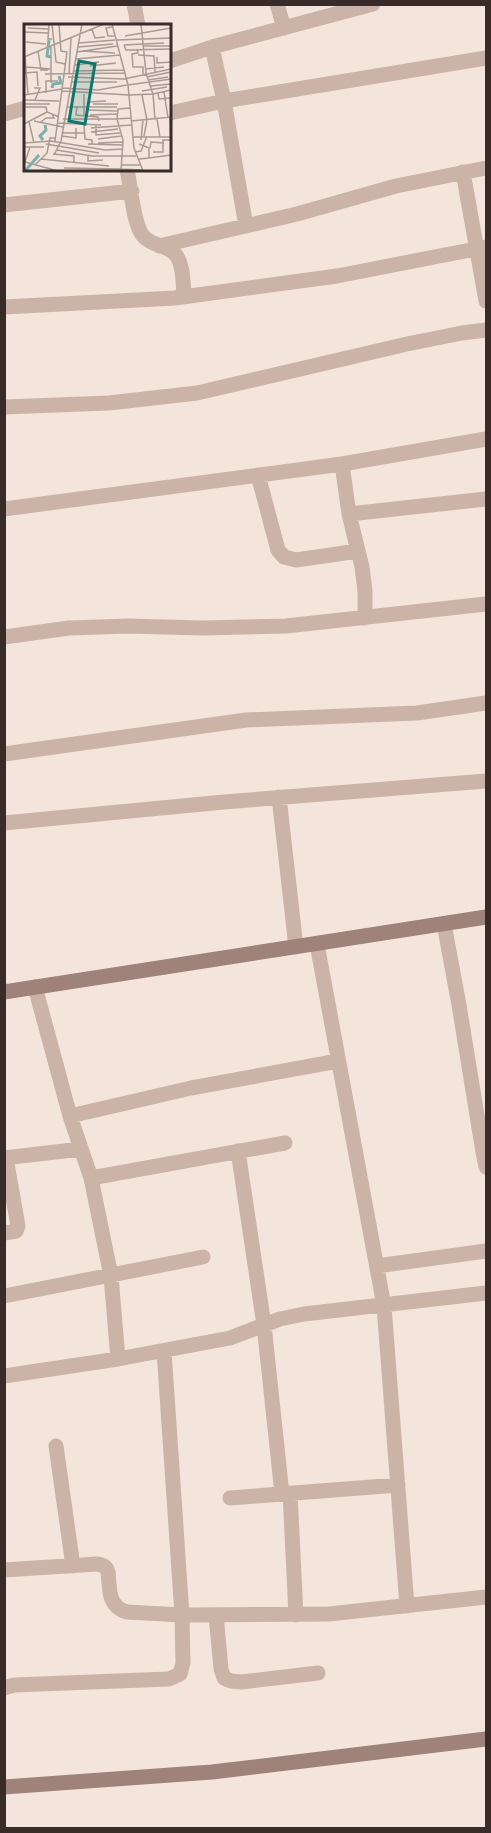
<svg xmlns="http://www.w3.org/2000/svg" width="491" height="1833" font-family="'Fira Sans',sans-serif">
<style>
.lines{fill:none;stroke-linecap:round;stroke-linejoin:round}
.street{stroke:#cbb4a7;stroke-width:15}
.secondary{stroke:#9f8279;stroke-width:15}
.inset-river{fill:none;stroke:#7ab1ad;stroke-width:3}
.inset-road{fill:none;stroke:#a89b94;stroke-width:1.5}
.view{fill:#0f766e;fill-opacity:0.15;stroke:#0f766e;stroke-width:3}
.inset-edge{fill:none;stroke:#382b28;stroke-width:3}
</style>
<rect width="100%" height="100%" fill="#f3e5dc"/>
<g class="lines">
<path class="street" d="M 134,4 L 138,26
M 277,4 L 284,28
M 212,47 L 224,101 L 246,226
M 170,61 L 212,47 L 373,4
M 170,113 L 224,101 L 486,58
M 4,114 L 26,108
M 127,170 C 131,186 133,226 144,237 C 152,245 166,246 173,252 C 184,261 183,284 184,297
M 463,172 L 486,301
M 4,205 L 132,191
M 159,246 L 297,214 L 396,186 L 486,168
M 4,307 L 175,298 L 337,276 L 486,247
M 4,407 L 109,403 L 197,393 L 407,344 L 462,333 L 486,330
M 342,464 L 349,514 L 362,567 L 365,591 L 365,618
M 258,475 L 278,550 L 284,557 L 296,560 L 358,551
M 4,509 L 342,464 L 486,439
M 349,514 L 486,499
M 4,637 L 69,628 L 128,626 L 202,628 L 286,626 L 486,604
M 4,754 L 246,720 L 417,713 L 486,703
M 279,797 L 296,947
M 4,823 L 224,802 L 486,781
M 444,924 L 459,1005 L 483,1152 L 486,1167
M 317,944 L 384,1306 L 407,1606
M 35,987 L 70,1116 L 91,1178 L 111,1276 L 118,1359
M 70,1116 L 191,1088 L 338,1061
M 238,1151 L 264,1325 L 282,1494
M 4,1158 L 81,1149
M 91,1178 L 285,1143
M 4,1233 L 16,1231 L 18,1226 L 6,1158
M 377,1266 L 486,1251
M 4,1296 L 203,1257
M 164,1351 L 182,1615 L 329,1614 L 486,1597
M 4,1376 L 118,1359 L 230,1338 L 280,1319 L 304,1314 L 486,1293
M 56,1446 L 73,1566
M 290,1493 L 296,1615
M 230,1498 L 398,1485
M 4,1570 L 97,1564 C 103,1565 106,1566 108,1572 C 110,1589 107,1606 127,1612 L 182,1615 L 183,1663 L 180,1674 L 169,1679 L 14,1685 L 4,1688
M 216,1615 L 221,1669 L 224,1678 L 231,1681 L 241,1682 L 318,1673"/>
<path class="secondary" d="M 4,992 L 486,917
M 4,1787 L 212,1772 L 486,1739"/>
</g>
<g transform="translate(24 24)">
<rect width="147" height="147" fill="#f3e5dc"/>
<path class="inset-river" d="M 25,16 L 23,32 L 27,33M 28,64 L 29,60 L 37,59 L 35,52M 19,116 L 16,112 L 22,106 L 21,101M 1,147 L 15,131"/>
<path class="inset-road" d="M 25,0 L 24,15 L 28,15M 28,0 L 32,38 L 41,40M 88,0 L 104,61 L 110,124 L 119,147M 117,0 L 122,49 L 129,70 L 147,66M 88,3 L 82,4 L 84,12 L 90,12M 4,4 L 24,5M 68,5 L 71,14 L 81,13M 0,8 L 24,9M 101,12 L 147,4M 93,16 L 147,14M 2,18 L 22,20M 55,19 L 91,16M 100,21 L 102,26 L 147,25M 100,21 L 140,19M 27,22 L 27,59M 119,22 L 147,22M 54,23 L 89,20M 113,25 L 114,29 L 108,30 L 109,43 L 119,43 L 119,50M 14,27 L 17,46 L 24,46M 59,27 L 91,29M 53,28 L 93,22M 114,31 L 130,32 L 131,48M 0,33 L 80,0M 1,33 L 4,70M 133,33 L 133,39 L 147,38M 52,35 L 96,31M 51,41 L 75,38M 66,42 L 92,39M 2,43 L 27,45M 121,45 L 140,43M 49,47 L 100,46M 0,49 L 13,48 L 14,62M 21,50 L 101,49M 45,50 L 47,14M 44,53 L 100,55 L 147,45M 123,53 L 147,48M 124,56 L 144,53M 48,58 L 93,58M 104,61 L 147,55M 126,62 L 147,60M 10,64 L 16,64 L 11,76M 38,64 L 74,66 L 103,61M 38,67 L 105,71M 118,67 L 143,63M 140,68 L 144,94M 22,69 L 22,57 L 34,57M 134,69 L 135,75 L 147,74M 0,71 L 38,65M 105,71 L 129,70 L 131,96M 118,71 L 123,96 L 120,112M 0,76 L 35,77M 64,78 L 82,77M 0,80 L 26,80M 69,80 L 94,80M 53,82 L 52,91 L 74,93 L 75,97M 0,83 L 22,83 L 23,88 L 35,93M 43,83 L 93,83M 106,84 L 94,85 L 93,95 L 107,94M 64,86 L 93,87M 66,91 L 93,90M 60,92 L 60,70M 146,94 L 147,122M 39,95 L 93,95 L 99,116 L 97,147M 133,95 L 136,113M 10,97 L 39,103M 107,97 L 147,93M 5,98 L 10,119M 17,98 L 22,94 L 30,94 L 28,90M 34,99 L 77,101M 0,100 L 23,88M 60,101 L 61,115 L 68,116 L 68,121M 72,102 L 72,111 L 96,109M 67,104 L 107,101M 67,108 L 94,105M 38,109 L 61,109M 38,112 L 52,114 L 52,104M 109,113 L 147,113M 74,115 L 97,112M 117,116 L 119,95M 31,117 L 43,28 L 37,27 L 35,0M 0,119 L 27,117 L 81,126 L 99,125M 74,119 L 99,118M 22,120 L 75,129M 64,120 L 99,121M 0,123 L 20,123M 126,124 L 127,118 L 140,119M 33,126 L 68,132 L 112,132M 111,128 L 117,127 L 123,112M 129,128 L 139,128 L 139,116 L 147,116M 29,130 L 50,132 L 50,140M 30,131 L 37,117 L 58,0M 64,132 L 64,137 L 79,136M 125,134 L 147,131M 17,135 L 85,142M 115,135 L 125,134 L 125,124 L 115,120M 1,138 L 34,147M 0,141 L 6,123M 11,141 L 23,129 L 26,114 L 31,114M 97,141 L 116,141M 40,144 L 97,145M 97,145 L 118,146"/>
<path class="view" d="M 55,37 L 71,40 L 61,100 L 45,97 Z"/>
<rect width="147" height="147" class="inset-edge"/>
</g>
<rect width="491" height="1833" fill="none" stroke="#382b28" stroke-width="12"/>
</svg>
